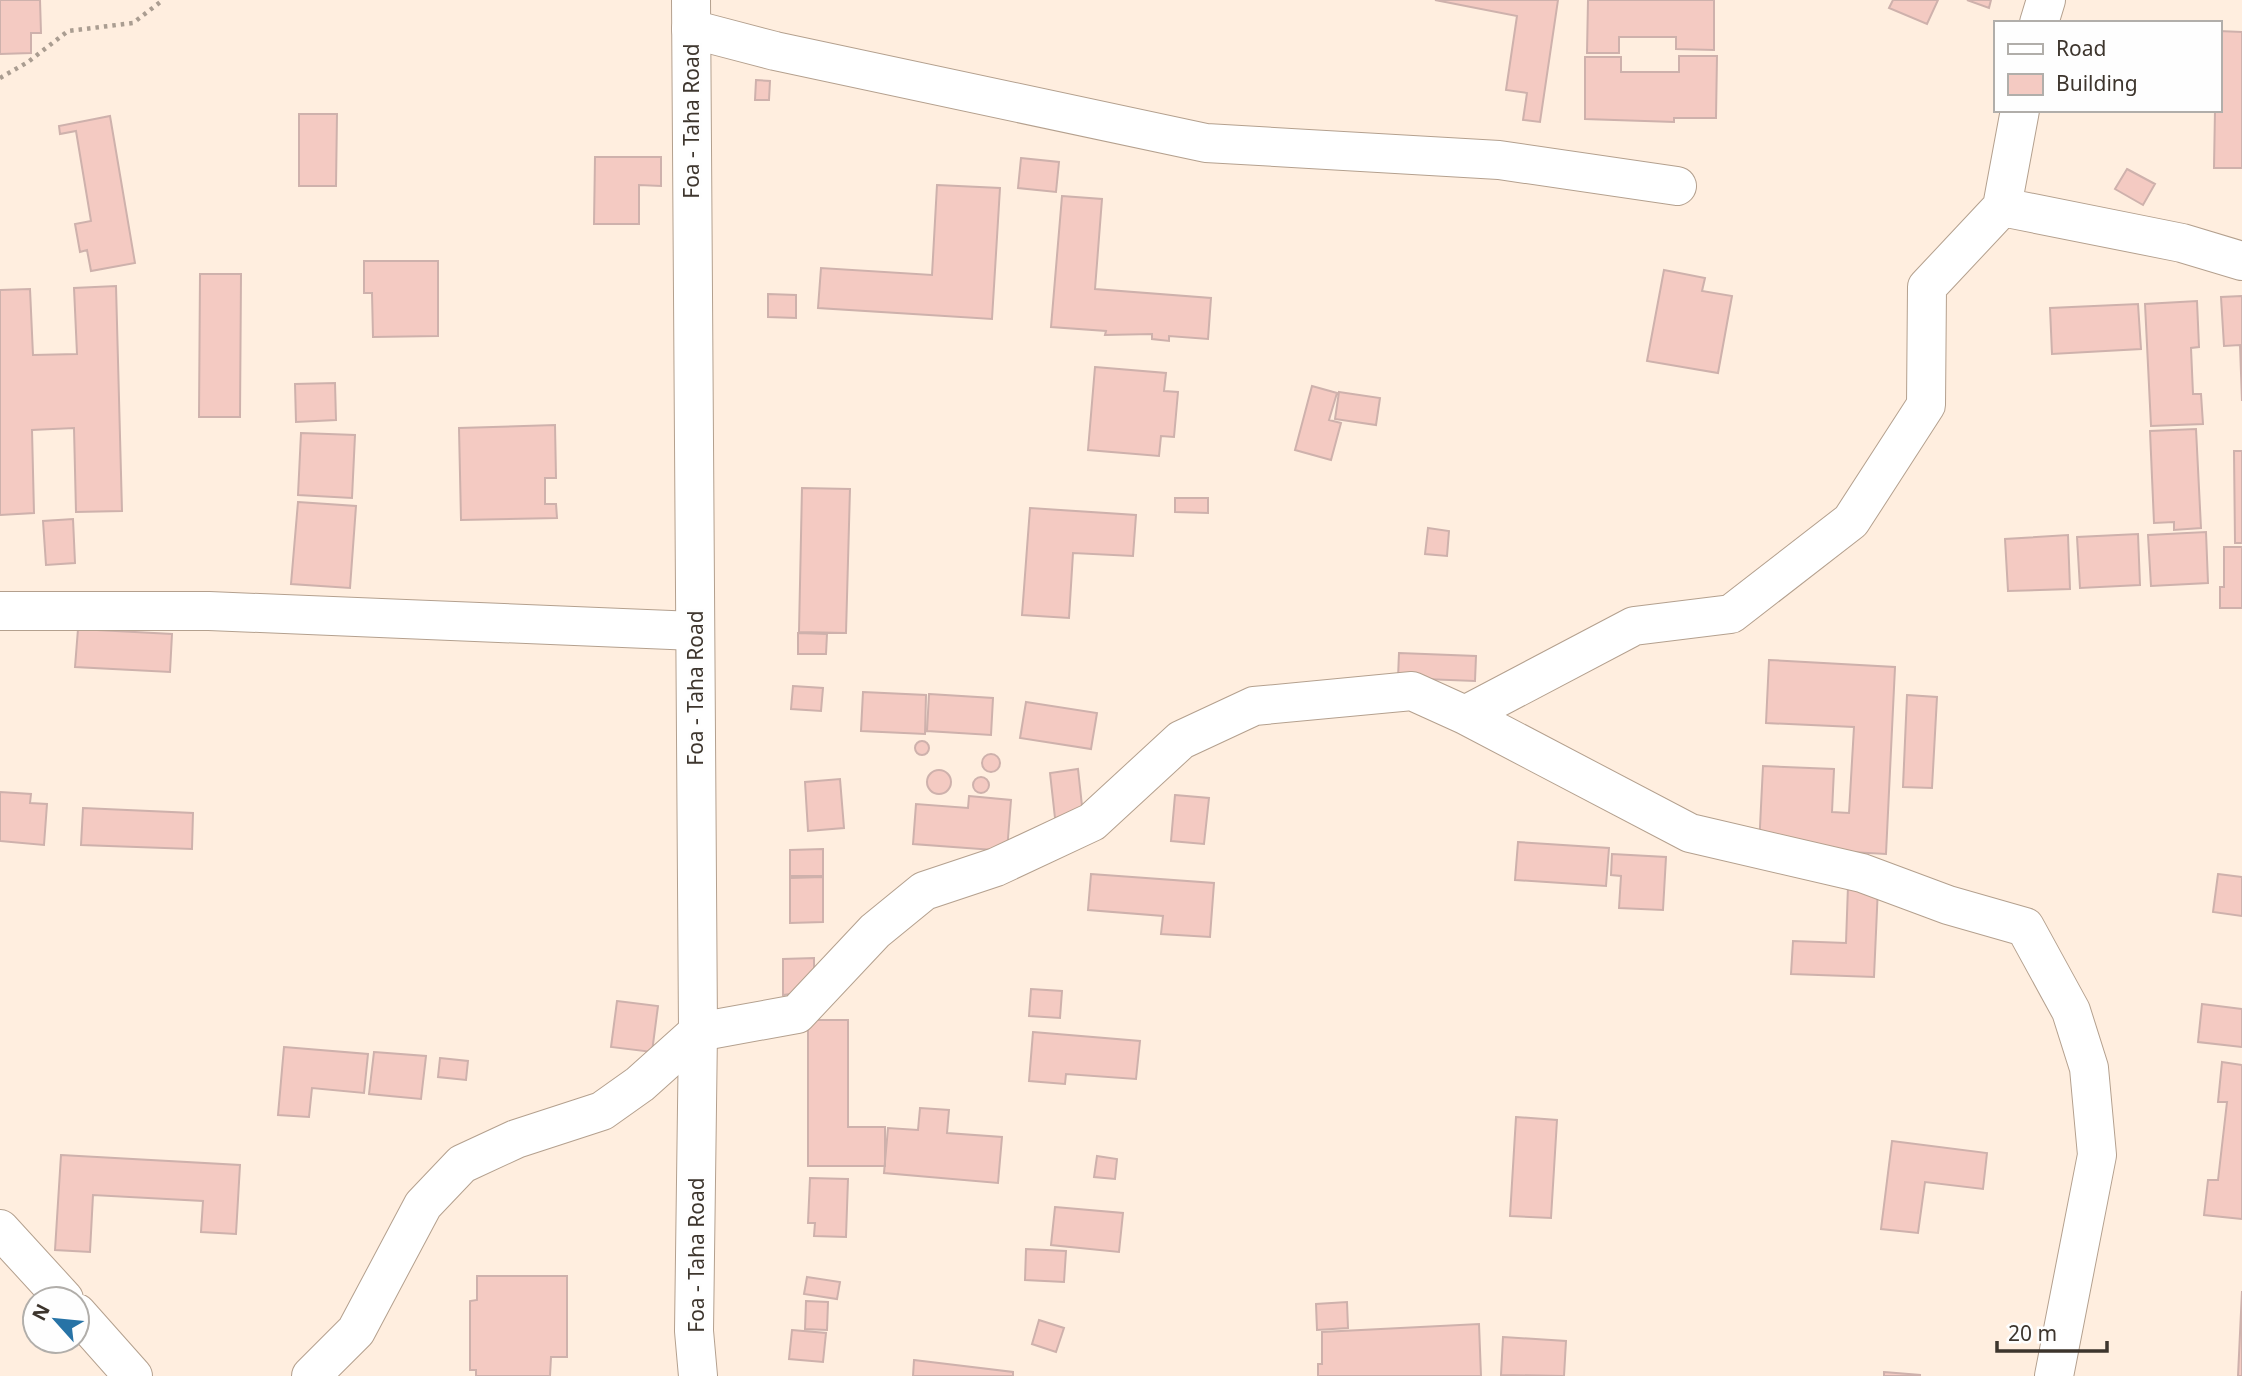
<svg xmlns="http://www.w3.org/2000/svg" width="2242" height="1376" font-family="'Noto Sans',sans-serif">
<style>
.building{fill:#f4cac2;stroke:#ceb1ac;stroke-width:2}
.lines{fill:none;stroke-linecap:round;stroke-linejoin:round}
.street-casing{stroke:#b4a08e;stroke-width:40}
.secondary-casing{stroke:#b4a08e;stroke-width:40}
.path{stroke:#aa9d91;stroke-width:4.5;stroke-dasharray:3.5 5;stroke-linecap:butt}
.street{stroke:#fff;stroke-width:38}
.secondary{stroke:#fff;stroke-width:38}
.labels{text-anchor:middle;dominant-baseline:central;stroke-width:6;stroke-linejoin:round;paint-order:stroke}
.street-label{font-size:21px;fill:#3d352d;stroke:#fefefe}
</style>
<rect width="100%" height="100%" fill="#ffeedf"/>
<path class="building" d="M 0,0 L 40,0 L 41,33 L 31,33 L 31,53 L 0,54 Z
M 1435,0 L 1558,0 L 1540,122 L 1523,120 L 1527,93 L 1506,90 L 1517,16 Z
M 1588,0 L 1714,0 L 1714,50 L 1676,49 L 1676,37 L 1619,37 L 1619,53 L 1587,53 Z
M 1893,0 L 1938,0 L 1927,24 L 1889,8 Z
M 1967,0 L 1991,0 L 1989,8 Z
M 2219,31 L 2242,32 L 2242,168 L 2214,168 L 2215,110 L 2219,110 Z
M 1679,56 L 1717,56 L 1716,118 L 1674,118 L 1674,122 L 1585,119 L 1585,57 L 1621,57 L 1621,72 L 1679,72 Z
M 756,80 L 770,81 L 769,100 L 755,100 Z
M 299,114 L 337,114 L 336,186 L 299,186 Z
M 110,116 L 135,263 L 91,271 L 87,250 L 80,252 L 75,224 L 91,221 L 76,131 L 60,134 L 59,126 Z
M 595,157 L 661,157 L 661,186 L 639,185 L 639,224 L 594,224 Z
M 1021,158 L 1059,162 L 1056,192 L 1018,188 Z
M 2127,169 L 2155,184 L 2143,205 L 2115,189 Z
M 937,185 L 1000,188 L 992,319 L 818,308 L 821,268 L 932,275 Z
M 1062,196 L 1102,199 L 1095,289 L 1211,298 L 1208,339 L 1169,336 L 1169,341 L 1152,339 L 1152,334 L 1105,335 L 1106,331 L 1051,327 Z
M 364,261 L 438,261 L 438,336 L 373,337 L 372,293 L 364,293 Z
M 1664,270 L 1705,278 L 1702,291 L 1732,296 L 1718,373 L 1647,361 Z
M 200,274 L 241,274 L 240,417 L 199,417 Z
M 116,286 L 122,511 L 76,512 L 74,428 L 32,430 L 34,513 L 0,515 L 0,290 L 30,289 L 33,355 L 77,354 L 74,288 Z
M 768,294 L 796,295 L 796,318 L 768,317 Z
M 2242,296 L 2242,401 L 2240,345 L 2224,346 L 2221,297 Z
M 2197,301 L 2199,347 L 2191,348 L 2193,394 L 2201,394 L 2203,424 L 2151,426 L 2145,304 Z
M 2138,304 L 2141,349 L 2052,354 L 2050,308 Z
M 1095,367 L 1166,373 L 1164,391 L 1178,392 L 1174,437 L 1161,436 L 1159,456 L 1088,450 Z
M 335,383 L 336,420 L 296,422 L 295,384 Z
M 1312,386 L 1337,393 L 1329,420 L 1341,423 L 1331,460 L 1295,450 Z
M 1339,392 L 1380,398 L 1376,425 L 1335,419 Z
M 555,425 L 556,478 L 545,478 L 545,504 L 556,504 L 557,518 L 461,520 L 459,428 Z
M 2196,429 L 2201,528 L 2174,530 L 2174,522 L 2154,523 L 2150,431 Z
M 301,433 L 355,435 L 352,498 L 298,495 Z
M 2234,451 L 2242,451 L 2242,543 L 2235,543 Z
M 802,488 L 850,489 L 846,633 L 799,632 Z
M 1175,498 L 1208,498 L 1208,513 L 1175,512 Z
M 298,502 L 356,506 L 350,588 L 291,584 Z
M 1030,508 L 1136,515 L 1133,556 L 1073,553 L 1069,618 L 1022,615 Z
M 73,519 L 75,563 L 46,565 L 43,521 Z
M 1428,528 L 1449,531 L 1447,556 L 1425,554 Z
M 2206,532 L 2208,583 L 2151,586 L 2148,535 Z
M 2138,534 L 2140,585 L 2080,588 L 2077,537 Z
M 2068,535 L 2070,589 L 2008,591 L 2005,539 Z
M 2224,547 L 2242,547 L 2242,608 L 2220,608 L 2220,587 L 2224,587 Z
M 78,629 L 172,634 L 170,672 L 75,667 Z
M 798,633 L 827,634 L 826,654 L 798,654 Z
M 1399,653 L 1476,656 L 1475,681 L 1398,678 Z
M 1769,660 L 1895,667 L 1886,854 L 1759,847 L 1763,766 L 1834,769 L 1832,812 L 1849,813 L 1854,727 L 1766,723 Z
M 793,686 L 823,688 L 821,711 L 791,709 Z
M 863,692 L 926,695 L 925,734 L 861,731 Z
M 929,694 L 993,698 L 991,735 L 927,731 Z
M 1907,695 L 1937,697 L 1932,788 L 1903,787 Z
M 1026,702 L 1097,713 L 1091,749 L 1020,738 Z
M915 748a7 7 0 1 1 14 0a7 7 0 1 1-14 0Z
M982 763a9 9 0 1 1 18 0a9 9 0 1 1-18 0Z
M 1078,769 L 1083,815 L 1055,818 L 1050,773 Z
M927 782a12 12 0 1 1 24 0a12 12 0 1 1-24 0Z
M973 785a8 8 0 1 1 16 0a8 8 0 1 1-16 0Z
M 840,779 L 844,828 L 808,831 L 805,782 Z
M 0,792 L 31,794 L 30,803 L 47,804 L 44,845 L 0,841 Z
M 1175,795 L 1209,798 L 1204,844 L 1171,841 Z
M 969,796 L 1011,800 L 1007,851 L 913,844 L 916,804 L 968,808 Z
M 83,808 L 193,813 L 192,849 L 81,845 Z
M 1518,842 L 1609,848 L 1606,886 L 1515,880 Z
M 823,849 L 823,876 L 790,876 L 790,850 Z
M 1612,854 L 1666,857 L 1663,910 L 1619,908 L 1621,876 L 1611,875 Z
M 1091,874 L 1214,883 L 1210,937 L 1161,934 L 1163,916 L 1088,910 Z
M 2218,874 L 2242,877 L 2242,916 L 2213,912 Z
M 823,877 L 823,922 L 790,923 L 790,878 Z
M 1848,886 L 1878,887 L 1874,977 L 1791,974 L 1793,941 L 1846,943 Z
M 814,958 L 814,991 L 783,995 L 783,959 Z
M 1031,989 L 1062,991 L 1060,1018 L 1029,1016 Z
M 617,1001 L 658,1006 L 652,1052 L 611,1047 Z
M 2202,1004 L 2242,1009 L 2242,1047 L 2198,1042 Z
M 808,1020 L 848,1020 L 848,1127 L 885,1127 L 885,1166 L 808,1166 Z
M 1033,1032 L 1140,1041 L 1136,1079 L 1066,1074 L 1065,1084 L 1029,1081 Z
M 284,1047 L 368,1054 L 364,1093 L 312,1088 L 309,1117 L 278,1115 Z
M 374,1052 L 426,1056 L 421,1099 L 369,1094 Z
M 440,1058 L 468,1061 L 466,1080 L 438,1077 Z
M 2222,1062 L 2242,1065 L 2242,1219 L 2204,1215 L 2208,1180 L 2218,1180 L 2227,1102 L 2218,1102 Z
M 920,1108 L 949,1110 L 947,1133 L 1002,1137 L 998,1183 L 884,1173 L 888,1128 L 918,1130 Z
M 1516,1117 L 1557,1120 L 1551,1218 L 1510,1216 Z
M 1892,1141 L 1987,1153 L 1983,1189 L 1925,1182 L 1918,1233 L 1881,1229 Z
M 61,1155 L 240,1165 L 236,1234 L 201,1232 L 203,1201 L 93,1195 L 90,1252 L 55,1250 Z
M 1097,1156 L 1117,1159 L 1115,1179 L 1094,1177 Z
M 810,1178 L 848,1179 L 846,1237 L 814,1236 L 815,1223 L 808,1223 Z
M 1055,1207 L 1123,1213 L 1119,1252 L 1051,1245 Z
M 1026,1249 L 1066,1251 L 1064,1282 L 1025,1280 Z
M 477,1276 L 567,1276 L 567,1357 L 551,1357 L 550,1376 L 476,1376 L 476,1370 L 470,1370 L 470,1301 L 477,1300 Z
M 807,1277 L 840,1282 L 837,1299 L 804,1294 Z
M 2242,1291 L 2242,1376 L 2238,1376 Z
M 806,1301 L 828,1302 L 827,1330 L 805,1329 Z
M 1347,1302 L 1348,1328 L 1317,1330 L 1316,1304 Z
M 1039,1320 L 1064,1328 L 1056,1352 L 1032,1344 Z
M 1479,1324 L 1481,1376 L 1318,1376 L 1318,1364 L 1322,1364 L 1322,1332 Z
M 792,1330 L 826,1333 L 823,1362 L 789,1359 Z
M 1503,1337 L 1566,1341 L 1564,1376 L 1501,1375 Z
M 914,1360 L 1013,1372 L 1013,1376 L 913,1376 Z
M 1884,1372 L 1920,1375 L 1920,1376 L 1884,1376 Z"/>
<g class="lines">
<defs>
<path id="street" d="M 2039,23 L 2046,0
M 691,29 L 775,51 L 1206,143 L 1499,160 L 1677,186
M 2002,207 L 2182,243 L 2242,261
M 0,611 L 209,611 L 695,631
M 1465,715 L 1634,626 L 1731,614 L 1851,521 L 1926,405 L 1927,287 L 2002,207 L 2020,110
M 0,1229 L 64,1299
M 77,1313 L 133,1376
M 311,1376 L 356,1331 L 423,1205 L 462,1164 L 516,1139 L 602,1111 L 640,1084 L 698,1032 L 797,1014 L 875,931 L 924,891 L 996,867 L 1092,822 L 1181,740 L 1254,706 L 1412,691 L 1465,715 L 1690,833 L 1862,873 L 1948,905 L 2025,927 L 2071,1011 L 2089,1068 L 2097,1155 L 2054,1376"/>
<path id="secondary" d="M 691,0 L 698,1032 L 694,1331 L 698,1376"/>
</defs>
<use href="#street" class="street-casing"/>
<use href="#secondary" class="secondary-casing"/>
<path class="path" d="M 0,78 L 28,62 L 68,31 L 133,23 L 163,0"/>
<use href="#street" class="street"/>
<use href="#secondary" class="secondary"/>
</g>
<g class="labels">
<g class="street-label">
<text transform="translate(691 121) rotate(-90)">Foa - Taha Road</text>
<text transform="translate(695 688) rotate(-90)">Foa - Taha Road</text>
<text transform="translate(696 1255) rotate(-90)">Foa - Taha Road</text>
</g>
</g>
<rect x="1994" y="21" width="228" height="91" fill="#fefefe" stroke="#b1aeaa" stroke-width="2"/>
<rect x="2008" y="44" width="35" height="10" fill="#ffffff" stroke="#b1aeaa" stroke-width="2"/>
<text x="2056" y="56" font-size="21" fill="#3d352d">Road</text>
<rect x="2008" y="74" width="35" height="21" fill="#f4cac2" stroke="#b1aeaa" stroke-width="2"/>
<text x="2056" y="91" font-size="21" fill="#3d352d">Building</text>
<g transform="translate(56 1320) rotate(297)"><circle r="33" fill="#fefefe" stroke="#b1aeaa" stroke-width="2"/>
<path d="M0-5L12 26L0 18L-12 26Z" fill="#2773a6"/>
<text y="-10" font-size="19" font-weight="bold" text-anchor="middle" fill="#3d352d">N</text>
</g>
<path d="M1997 1341v10h110v-10" fill="none" stroke="#3d352d" stroke-width="3.5"/>
<text x="2008" y="1341" font-size="21" fill="#3d352d" stroke="#fefefe" stroke-width="5" paint-order="stroke">20 m</text>
</svg>
